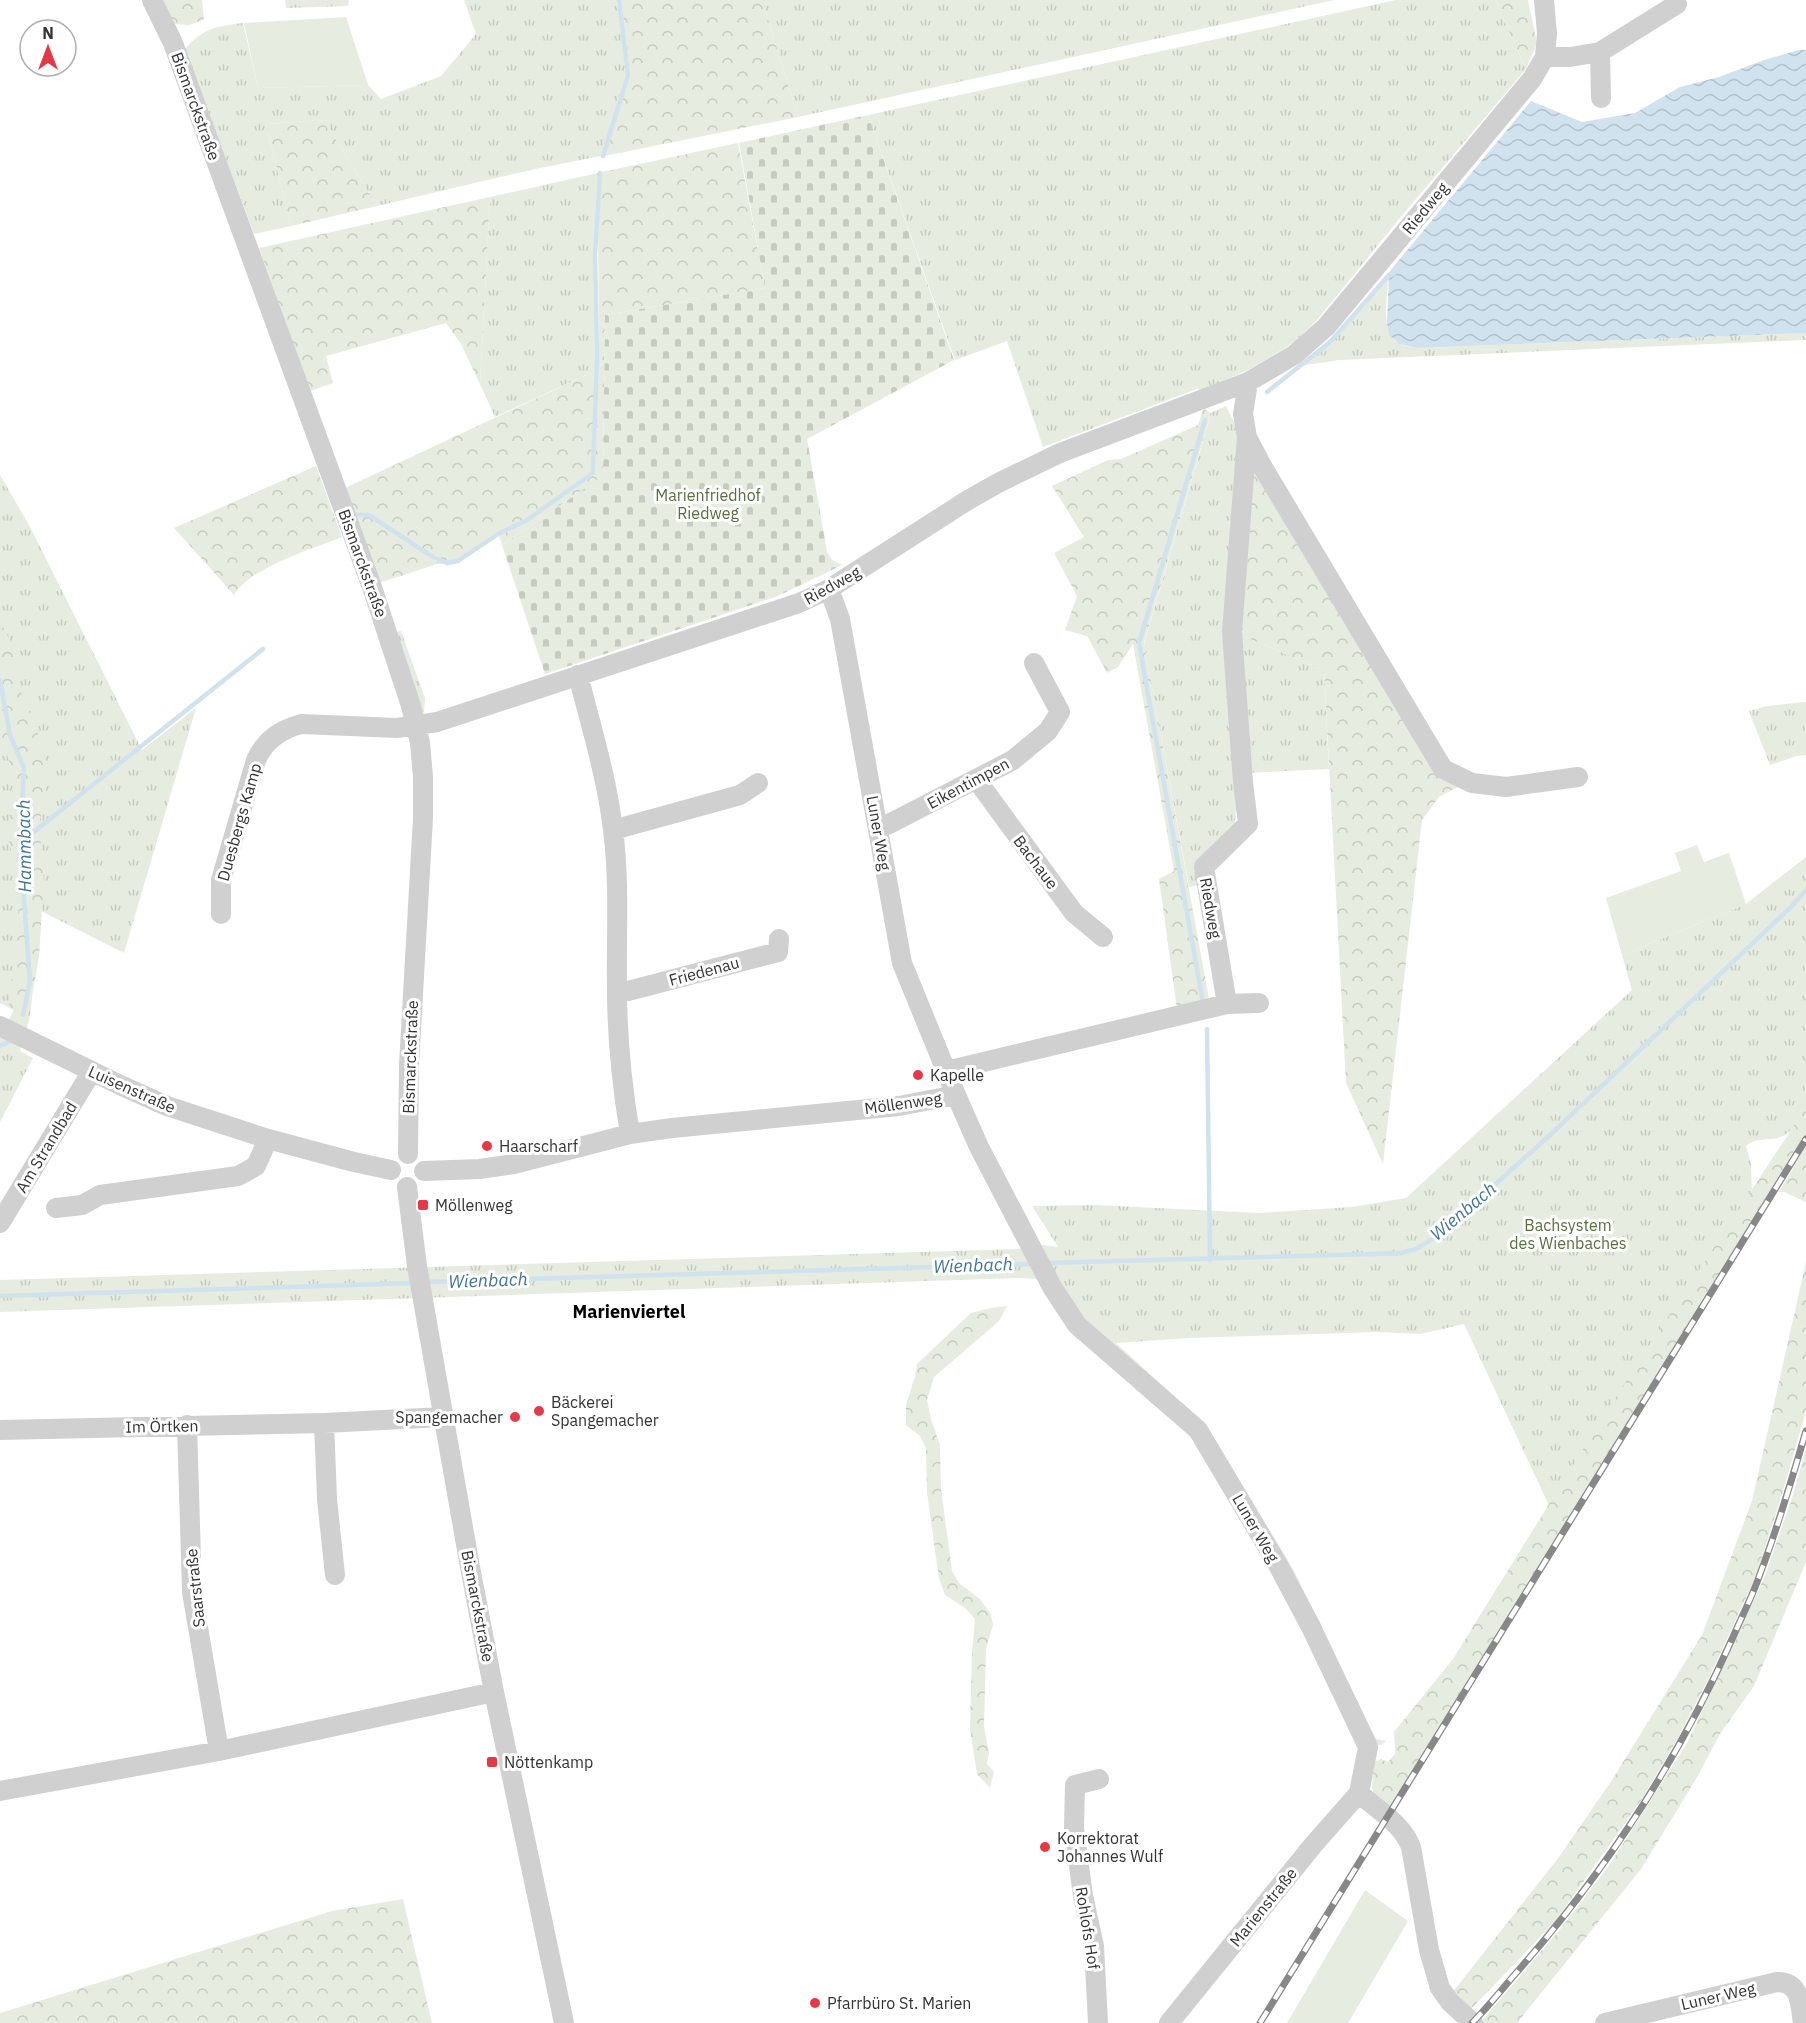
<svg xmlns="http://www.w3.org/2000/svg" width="1806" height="2023" font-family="'IBM Plex Sans',sans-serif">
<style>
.grass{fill:url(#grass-tufts)}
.forest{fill:url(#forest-crowns)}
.cemetery{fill:url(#cemetery-stones)}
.garden{fill:#e6ecdf}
.water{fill:url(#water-waves)}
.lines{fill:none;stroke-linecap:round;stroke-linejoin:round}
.stream{stroke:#cfe2ee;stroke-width:4.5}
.minor{stroke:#d0d0d0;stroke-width:20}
.rail-casing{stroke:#888;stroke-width:7}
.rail{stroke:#fff;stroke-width:4.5;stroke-dasharray:14;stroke-linecap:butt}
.poi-dot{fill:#e63946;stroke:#fff;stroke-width:2}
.labels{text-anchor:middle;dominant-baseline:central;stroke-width:6;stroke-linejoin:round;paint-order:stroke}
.street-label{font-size:16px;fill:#333;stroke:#fff}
.park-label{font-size:16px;fill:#56703f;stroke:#fff}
.poi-label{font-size:16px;fill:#333;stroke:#fff;text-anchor:start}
.water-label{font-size:18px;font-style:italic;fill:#3f7597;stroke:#fff}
.neighbourhood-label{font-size:18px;font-weight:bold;fill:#000;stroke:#fff}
</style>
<defs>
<pattern id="grass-tufts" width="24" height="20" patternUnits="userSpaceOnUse" patternTransform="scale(1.5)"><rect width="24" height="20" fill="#e6ecdf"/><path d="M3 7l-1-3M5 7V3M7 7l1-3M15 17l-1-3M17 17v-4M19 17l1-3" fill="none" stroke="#c6cbc0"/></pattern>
<pattern id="forest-crowns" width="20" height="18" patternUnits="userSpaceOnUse" patternTransform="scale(1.5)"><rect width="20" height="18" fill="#e6ecdf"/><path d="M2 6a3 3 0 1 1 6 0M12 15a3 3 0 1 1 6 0" fill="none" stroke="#c6cbc0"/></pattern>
<pattern id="cemetery-stones" width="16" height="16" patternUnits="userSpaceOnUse" patternTransform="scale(1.5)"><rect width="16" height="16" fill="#e6ecdf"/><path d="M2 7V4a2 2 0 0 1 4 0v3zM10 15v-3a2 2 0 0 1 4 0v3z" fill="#c6cbc0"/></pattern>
<pattern id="water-waves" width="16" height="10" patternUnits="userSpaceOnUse" patternTransform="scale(1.5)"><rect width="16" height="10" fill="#cfe2ee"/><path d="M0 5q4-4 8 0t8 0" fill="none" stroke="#b2c2cd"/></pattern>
</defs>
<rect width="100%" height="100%" fill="#fff"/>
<path class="grass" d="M 285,0 L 349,0 L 348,6 L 286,8 Z
M 464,0 L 617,0 L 626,74 L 601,156 L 535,169 L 377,206 L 324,120 L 266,124 L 291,226 L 254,234 L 185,49 C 203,28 218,26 243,23 L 258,88 L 368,85 L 381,99 L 441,76 L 476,34 Z
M 762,0 L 1334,0 L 798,117 Z
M 1396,0 L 1495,0 L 1526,69 L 1399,219 L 1318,319 L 1303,334 L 1287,347 L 1246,371 L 1202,390 L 1197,389 L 1043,447 L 1007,341 L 955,360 L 868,115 Z
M 598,173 L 593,252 L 595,371 L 495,417 L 480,384 L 490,197 Z
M 1389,272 C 1388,290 1379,333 1398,343 C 1403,346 1411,347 1417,348 L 1806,333 L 1806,340 L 1339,360 L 1300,366 L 1334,335 Z
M 1226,406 L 1242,438 L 1238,783 L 1233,847 L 1201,885 L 1189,887 L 1144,644 L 1208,424 L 1210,413 Z
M 0,475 L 29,525 L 142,750 L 196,708 L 124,953 L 41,911 L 41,909 L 30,1017 L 20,1051 L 33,1058 L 0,1122 L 0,1037 L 14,1010 L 0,1003 Z
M 401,631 L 425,698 L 424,713 L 420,711 L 392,633 Z
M 1236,633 L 1324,670 L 1329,769 L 1246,773 Z
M 1806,702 L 1806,755 L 1797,756 L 1770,765 L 1749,711 L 1767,706 Z
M 1806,857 L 1806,1111 C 1800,1119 1792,1132 1783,1136 C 1770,1142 1757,1136 1746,1146 L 1751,1164 L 1752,1197 L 1554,1516 L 1464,1324 L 1421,1334 L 1377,1332 L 1190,1338 L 1116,1343 L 1206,1425 L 1293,1569 L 1376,1739 L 1386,1741 L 1381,1745 L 1377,1745 L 1207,1430 L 1075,1314 L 1053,1280 L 1020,1278 L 0,1312 L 0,1280 L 1020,1249 L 1027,1243 L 1058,1247 L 1032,1206 L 1095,1205 L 1259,1213 L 1352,1207 L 1406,1198 L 1632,990 L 1622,955 L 1746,904 Z"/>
<path class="forest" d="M 160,0 L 202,0 L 204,20 L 189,25 L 174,24 Z
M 621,0 L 762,0 L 798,117 L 604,156 L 630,74 Z
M 1495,0 L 1528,0 L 1537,43 L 1526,69 Z
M 324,120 L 377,206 L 291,226 L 266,124 Z
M 738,143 L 765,288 L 605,315 L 603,476 L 502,545 L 499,536 L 528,521 L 595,474 L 599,358 L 598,220 L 602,172 Z
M 490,197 L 480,384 L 461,344 L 446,323 L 326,356 L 333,383 L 310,391 L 259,248 Z
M 595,371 L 591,472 L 526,519 L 497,533 L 458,559 L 447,561 L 434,555 L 370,514 L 354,514 L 345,488 Z
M 1205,409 L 1210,413 L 1208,423 L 1144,643 L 1209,999 L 1177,1009 L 1159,879 L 1174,871 L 1133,644 L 1118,667 L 1107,673 L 1087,636 L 1065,630 L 1077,596 L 1054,553 L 1084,537 L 1052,486 L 1108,460 L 1121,459 L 1198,425 L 1203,410 Z
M 1250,452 L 1440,773 L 1465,783 L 1439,797 L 1422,820 L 1383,1164 L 1346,1083 L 1324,670 L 1236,633 Z
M 316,466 L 342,537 C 312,549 251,567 234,595 L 174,528 Z
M 355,516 L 368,516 L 436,561 L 448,564 L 437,564 L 379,583 Z
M 0,625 L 3,627 L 12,644 L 16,679 L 44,749 L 47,783 L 39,825 L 44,880 L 39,957 L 28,1017 L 9,1008 L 20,893 L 8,836 L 14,775 L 0,735 Z
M 1806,1107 L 1806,1134 L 1391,1805 L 1385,1808 L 1375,1802 L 1372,1789 L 1374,1762 L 1381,1759 L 1388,1762 L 1395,1754 L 1394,1732 L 1453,1659 L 1608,1409 Z
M 1806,1146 L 1806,1202 L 1784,1192 L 1779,1192 Z
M 1806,1262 L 1806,1411 L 1783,1491 L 1756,1576 L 1709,1678 L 1677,1740 L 1642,1799 L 1554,1923 L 1470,2010 L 1452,1993 L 1559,1857 L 1610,1783 L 1702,1635 L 1752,1501 Z
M 1007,1306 L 999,1321 L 934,1377 L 927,1400 L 931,1419 L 940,1445 L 941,1489 L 952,1571 L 959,1583 L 981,1600 L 991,1615 L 993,1625 L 986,1649 L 984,1726 L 989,1753 L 987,1764 L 994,1772 L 990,1788 L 977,1774 L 970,1729 L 972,1652 L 975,1619 L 966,1609 L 945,1595 L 939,1578 L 927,1493 L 926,1448 L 920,1436 L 906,1425 L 906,1405 L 915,1377 L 917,1364 L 971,1313 L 991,1308 Z
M 1806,1448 L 1806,1562 L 1754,1686 L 1720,1734 L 1696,1779 L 1641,1869 L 1517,2023 L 1480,2023 L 1561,1928 L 1608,1867 L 1687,1743 L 1764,1578 L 1793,1495 Z
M 403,1899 L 432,2023 L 0,2023 L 0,2013 L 332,1911 Z"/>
<path class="cemetery" d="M 868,115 L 954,360 L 807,439 L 827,551 L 832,560 L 842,565 L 778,596 L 545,674 L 502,545 L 603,476 L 605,315 L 765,288 L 739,143 Z"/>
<path class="garden" d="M 346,17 L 368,85 L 258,88 L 244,23 Z
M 1697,845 L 1704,862 L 1729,853 L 1746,904 L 1622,955 L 1606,898 L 1681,871 L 1675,853 Z
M 1365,1890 L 1408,1921 L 1348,2023 L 1287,2023 Z"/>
<path class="water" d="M 1799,50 L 1806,50 L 1806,333 L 1417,348 L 1399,344 L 1389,335 L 1387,323 L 1389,272 L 1531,101 L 1582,122 L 1635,113 L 1680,87 L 1719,77 L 1764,60 Z"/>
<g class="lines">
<path class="stream" d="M 603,156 L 628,75 L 619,0
M 1267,392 L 1330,342 L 1389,275 L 1394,274
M 355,515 L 369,515 L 433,557 L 447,563 L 458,561 L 498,534 L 527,520 L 593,473 L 597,358 L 595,254 L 600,173
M 0,680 L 10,735 L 24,768 L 20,843 L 30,981 L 23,1015
M 20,843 L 263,649
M 1203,1003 L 1139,643 L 1205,420
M 1207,1029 L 1210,1260
M 0,1046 L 10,1041
M 1045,1263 L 1372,1254 L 1401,1253 L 1416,1249 L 1439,1235 L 1550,1135 L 1791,907 L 1806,890
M 424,1282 L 1033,1264
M 0,1296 L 415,1283"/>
<path class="minor" d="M 152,0 L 173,43 L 372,587 L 411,706 L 420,743 L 423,777 L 423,818 L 409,1065 L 408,1154
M 1600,52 L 1601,98
M 1545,57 L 1570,57 L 1600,52 L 1677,4
M 1247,437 L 1262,466 L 1443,769 L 1472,783 L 1506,787 L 1578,777
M 829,589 L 840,619 L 902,963 L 956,1095 L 979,1147 L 1052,1287 L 1077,1325 L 1198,1430 L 1277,1563 L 1311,1627 L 1368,1747 L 1359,1793 L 1314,1844 L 1169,2023
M 578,675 C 591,726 607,778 613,830 C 620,883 616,936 617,989 C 617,1038 622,1086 630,1134
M 976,779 L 1074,913 L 1103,937
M 878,828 L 889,824 L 1013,760 L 1048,731 L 1060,712 L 1034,663
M 613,830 L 740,795 L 758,783
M 221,914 L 221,880 L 256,760 C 265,740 280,730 301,724 L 397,728 L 437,722 L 799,603 L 829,589 L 968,500 L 1000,482 L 1060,453 L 1248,382 L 1294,355 L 1326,327 L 1532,79 L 1545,57 L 1547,33 L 1544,0
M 617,990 L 628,991 L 778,952 L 779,939
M 1227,1004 L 1204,867 L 1248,824 L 1243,782 L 1232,632 L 1247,437 L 1243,414 L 1248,382
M 0,1026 L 120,1085 L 167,1106 L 268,1139 L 354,1162 L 391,1170
M 946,1071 L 1227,1004 L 1259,1003
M 424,1171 L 480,1169 L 514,1164 L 630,1134 L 672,1128 L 899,1106 L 956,1095
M 407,1187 L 417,1266 L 470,1567 L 494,1692 L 564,2023
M 56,1208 L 82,1205 L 100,1195 L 238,1176 L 256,1166 L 268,1139
M 0,1223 L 92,1071
M 324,1423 L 327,1499 L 335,1575
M 187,1425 L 192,1592 L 219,1751
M 0,1430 L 324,1423 L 443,1417
M 0,1791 L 219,1751 L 494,1692
M 1359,1793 C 1377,1810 1402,1823 1411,1847 L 1429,1950 L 1440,1988 L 1450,2002 L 1473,2023
M 1098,2023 L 1094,1946 L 1083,1896 L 1074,1828 L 1075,1785 L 1099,1779
M 1605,2023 L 1777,1982 C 1801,1982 1800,2004 1803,2023"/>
<defs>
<path id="rail" d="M 1260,2023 L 1806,1139
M 1472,2023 C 1488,2007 1502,1989 1517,1972 C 1607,1870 1678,1761 1733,1637 C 1742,1616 1753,1595 1760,1574 C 1778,1527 1792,1479 1806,1431"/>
</defs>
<use href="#rail" class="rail-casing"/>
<use href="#rail" class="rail"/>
</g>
<g class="poi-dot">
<circle cx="918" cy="1075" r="6"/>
<circle cx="487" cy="1146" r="6"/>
<rect x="417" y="1199" width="12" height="12" rx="3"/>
<circle cx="539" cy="1411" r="6"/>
<circle cx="515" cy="1417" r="6"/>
<rect x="486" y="1756" width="12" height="12" rx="3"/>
<circle cx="1045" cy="1847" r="6"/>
<circle cx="815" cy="2003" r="6"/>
</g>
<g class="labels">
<g class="street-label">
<text transform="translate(196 106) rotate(70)">Bismarckstraße</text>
<text transform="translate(1425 208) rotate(-50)">Riedweg</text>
<text transform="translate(363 563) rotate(70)">Bismarckstraße</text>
<text transform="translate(832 585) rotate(-29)">Riedweg</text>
<text transform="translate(968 783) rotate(-28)">Eikentimpen</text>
<text transform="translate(239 822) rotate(-74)">Duesbergs Kamp</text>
<text transform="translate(879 833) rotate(80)">Luner Weg</text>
<text transform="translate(1036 862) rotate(53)">Bachaue</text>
<text transform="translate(1211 908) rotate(80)">Riedweg</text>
<text transform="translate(704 971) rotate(-15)">Friedenau</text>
<text transform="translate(410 1057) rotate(-88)">Bismarckstraße</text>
<text transform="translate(132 1089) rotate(24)">Luisenstraße</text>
<text transform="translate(903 1103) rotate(-8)">Möllenweg</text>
<text transform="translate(46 1147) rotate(-59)">Am Strandbad</text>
<text transform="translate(162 1426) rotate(-1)">Im Örtken</text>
<text transform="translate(1256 1528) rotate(60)">Luner Weg</text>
<text transform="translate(195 1588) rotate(-96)">Saarstraße</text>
<text transform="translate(478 1606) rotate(79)">Bismarckstraße</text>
<text transform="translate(1263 1907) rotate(-51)">Marienstraße</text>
<text transform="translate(1088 1928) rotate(81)">Rohlofs Hof</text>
<text transform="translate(1718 1996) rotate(-13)">Luner Weg</text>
</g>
<g class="park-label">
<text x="708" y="495">Marienfriedhof<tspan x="708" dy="18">Riedweg</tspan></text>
<text x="1568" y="1225">Bachsystem<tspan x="1568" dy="18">des Wienbaches</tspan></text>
</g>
<g class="poi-label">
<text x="930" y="1075">Kapelle</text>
<text x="499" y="1146">Haarscharf</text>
<text x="435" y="1205">Möllenweg</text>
<text x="551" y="1402">Bäckerei<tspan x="551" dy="18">Spangemacher</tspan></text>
<text x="503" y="1417" text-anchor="end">Spangemacher</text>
<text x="504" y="1762">Nöttenkamp</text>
<text x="1057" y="1838">Korrektorat<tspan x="1057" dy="18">Johannes Wulf</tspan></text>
<text x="827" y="2003">Pfarrbüro St. Marien</text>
</g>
<g class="water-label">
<text transform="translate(24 846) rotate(-91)">Hammbach</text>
<text transform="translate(1463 1211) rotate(-40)">Wienbach</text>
<text transform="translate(973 1265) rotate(-2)">Wienbach</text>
<text transform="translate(488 1280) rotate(-2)">Wienbach</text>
</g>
<g class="neighbourhood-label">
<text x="629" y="1311">Marienviertel</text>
</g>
</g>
<g transform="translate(48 48)"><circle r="28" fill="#ffffff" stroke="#adadad" stroke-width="1.5"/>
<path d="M0-4.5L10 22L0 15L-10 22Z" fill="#e63946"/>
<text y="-9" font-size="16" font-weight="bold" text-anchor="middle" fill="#333333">N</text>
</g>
</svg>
